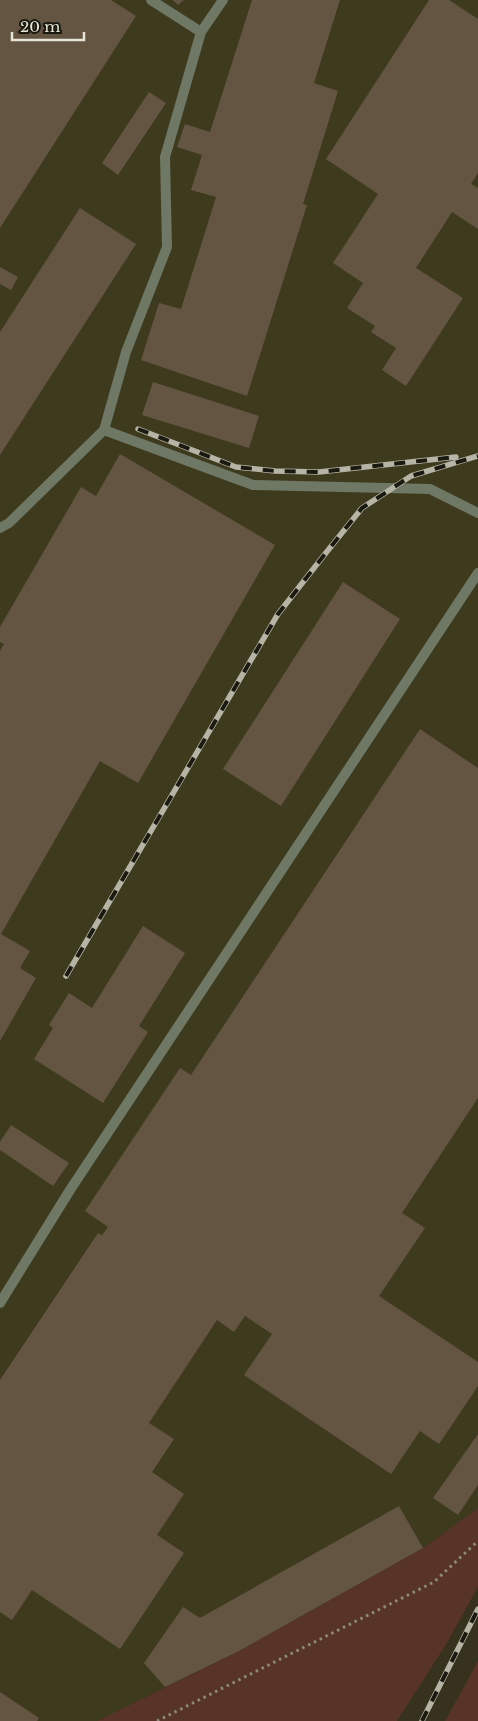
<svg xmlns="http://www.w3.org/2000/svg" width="478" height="1721" font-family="'Libre Baskerville',serif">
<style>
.built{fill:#3e3a1e}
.green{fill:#573427}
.building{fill:#645543}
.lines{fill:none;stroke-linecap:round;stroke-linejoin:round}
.path{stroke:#8d8a79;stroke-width:3;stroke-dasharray:2.5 4;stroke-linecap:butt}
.service{stroke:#6e7864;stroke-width:10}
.rail-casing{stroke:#b6b4a5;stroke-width:5.5}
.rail{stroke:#1b1a11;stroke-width:4;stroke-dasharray:11;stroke-linecap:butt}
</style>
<rect width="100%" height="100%" fill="#36321d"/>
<path class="built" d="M 0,0 L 478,0 L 478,1508 L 423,1548 L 237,1652 L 97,1721 L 0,1721 Z"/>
<path class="green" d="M 478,1508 L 478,1587 L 445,1646 L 397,1721 L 97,1721 L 237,1652 L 423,1548 Z
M 478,1661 L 478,1721 L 445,1721 Z"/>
<path class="building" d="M 0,0 L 111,0 L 136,16 L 0,228 Z
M 173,0 L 184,0 L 178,5 Z
M 252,0 L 340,0 L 314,83 L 338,91 L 303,204 L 307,205 L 247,396 L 141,360 L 159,303 L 181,309 L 216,197 L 191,190 L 202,155 L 177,147 L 185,124 L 210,132 Z
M 429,0 L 449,0 L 478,19 L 478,173 L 471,184 L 478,188 L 478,229 L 452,212 L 416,268 L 463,298 L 406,386 L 382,370 L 396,348 L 371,332 L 375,326 L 347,308 L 363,283 L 333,263 L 378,194 L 326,159 Z
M 149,92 L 166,103 L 118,175 L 102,163 Z
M 80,208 L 136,244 L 0,455 L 0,332 Z
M 0,267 L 18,277 L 11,290 L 0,284 Z
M 153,382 L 259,416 L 249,448 L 142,415 Z
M 120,454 L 275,545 L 138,783 L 100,761 L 1,934 L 30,951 L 20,968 L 36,978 L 0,1041 L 0,651 L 4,644 L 0,642 L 0,627 L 81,487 L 96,496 Z
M 343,582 L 400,619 L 281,806 L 223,769 Z
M 420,729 L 478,768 L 478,1098 L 402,1213 L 425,1228 L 379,1296 L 478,1362 L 478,1386 L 439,1444 L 420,1431 L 391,1474 L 244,1375 L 272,1334 L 245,1316 L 234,1332 L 217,1320 L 149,1423 L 174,1439 L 152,1472 L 184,1494 L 157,1535 L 184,1553 L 120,1649 L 32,1590 L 12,1620 L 0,1612 L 0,1380 L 98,1233 L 102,1235 L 108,1227 L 85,1211 L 180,1068 L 191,1075 Z
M 143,926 L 185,953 L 139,1026 L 148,1032 L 103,1103 L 34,1059 L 53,1028 L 49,1025 L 69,993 L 92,1008 Z
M 11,1125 L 69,1163 L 53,1186 L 0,1150 L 0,1142 Z
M 478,1434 L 478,1485 L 458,1515 L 433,1498 Z
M 399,1506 L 423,1548 L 237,1652 L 165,1687 L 144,1663 L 183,1607 L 200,1618 Z
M 0,1692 L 39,1718 L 37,1721 L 0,1721 Z"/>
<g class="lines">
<path class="path" d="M 157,1721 L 434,1582 L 478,1541"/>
<path class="service" d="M 151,0 L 201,32
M 104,430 L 126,352 L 167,247 L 165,157 L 201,32 L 223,0
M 0,528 L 9,523 L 104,430 L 253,485 L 430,489 L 478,513
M 0,1303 L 70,1190 L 478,573"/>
<defs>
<path id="rail" d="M 138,429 L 236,467 L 275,471 L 319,472 L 456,457
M 66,976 L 278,614 L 325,554 L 362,508 L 411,476 L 478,456
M 422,1721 L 478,1609"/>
</defs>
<use href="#rail" class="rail-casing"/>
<use href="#rail" class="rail"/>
</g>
<path d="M12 32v8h72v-8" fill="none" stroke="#e6e4d7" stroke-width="2.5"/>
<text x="20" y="32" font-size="15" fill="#e6e4d7" stroke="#1b1a11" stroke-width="4" paint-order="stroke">20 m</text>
</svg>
